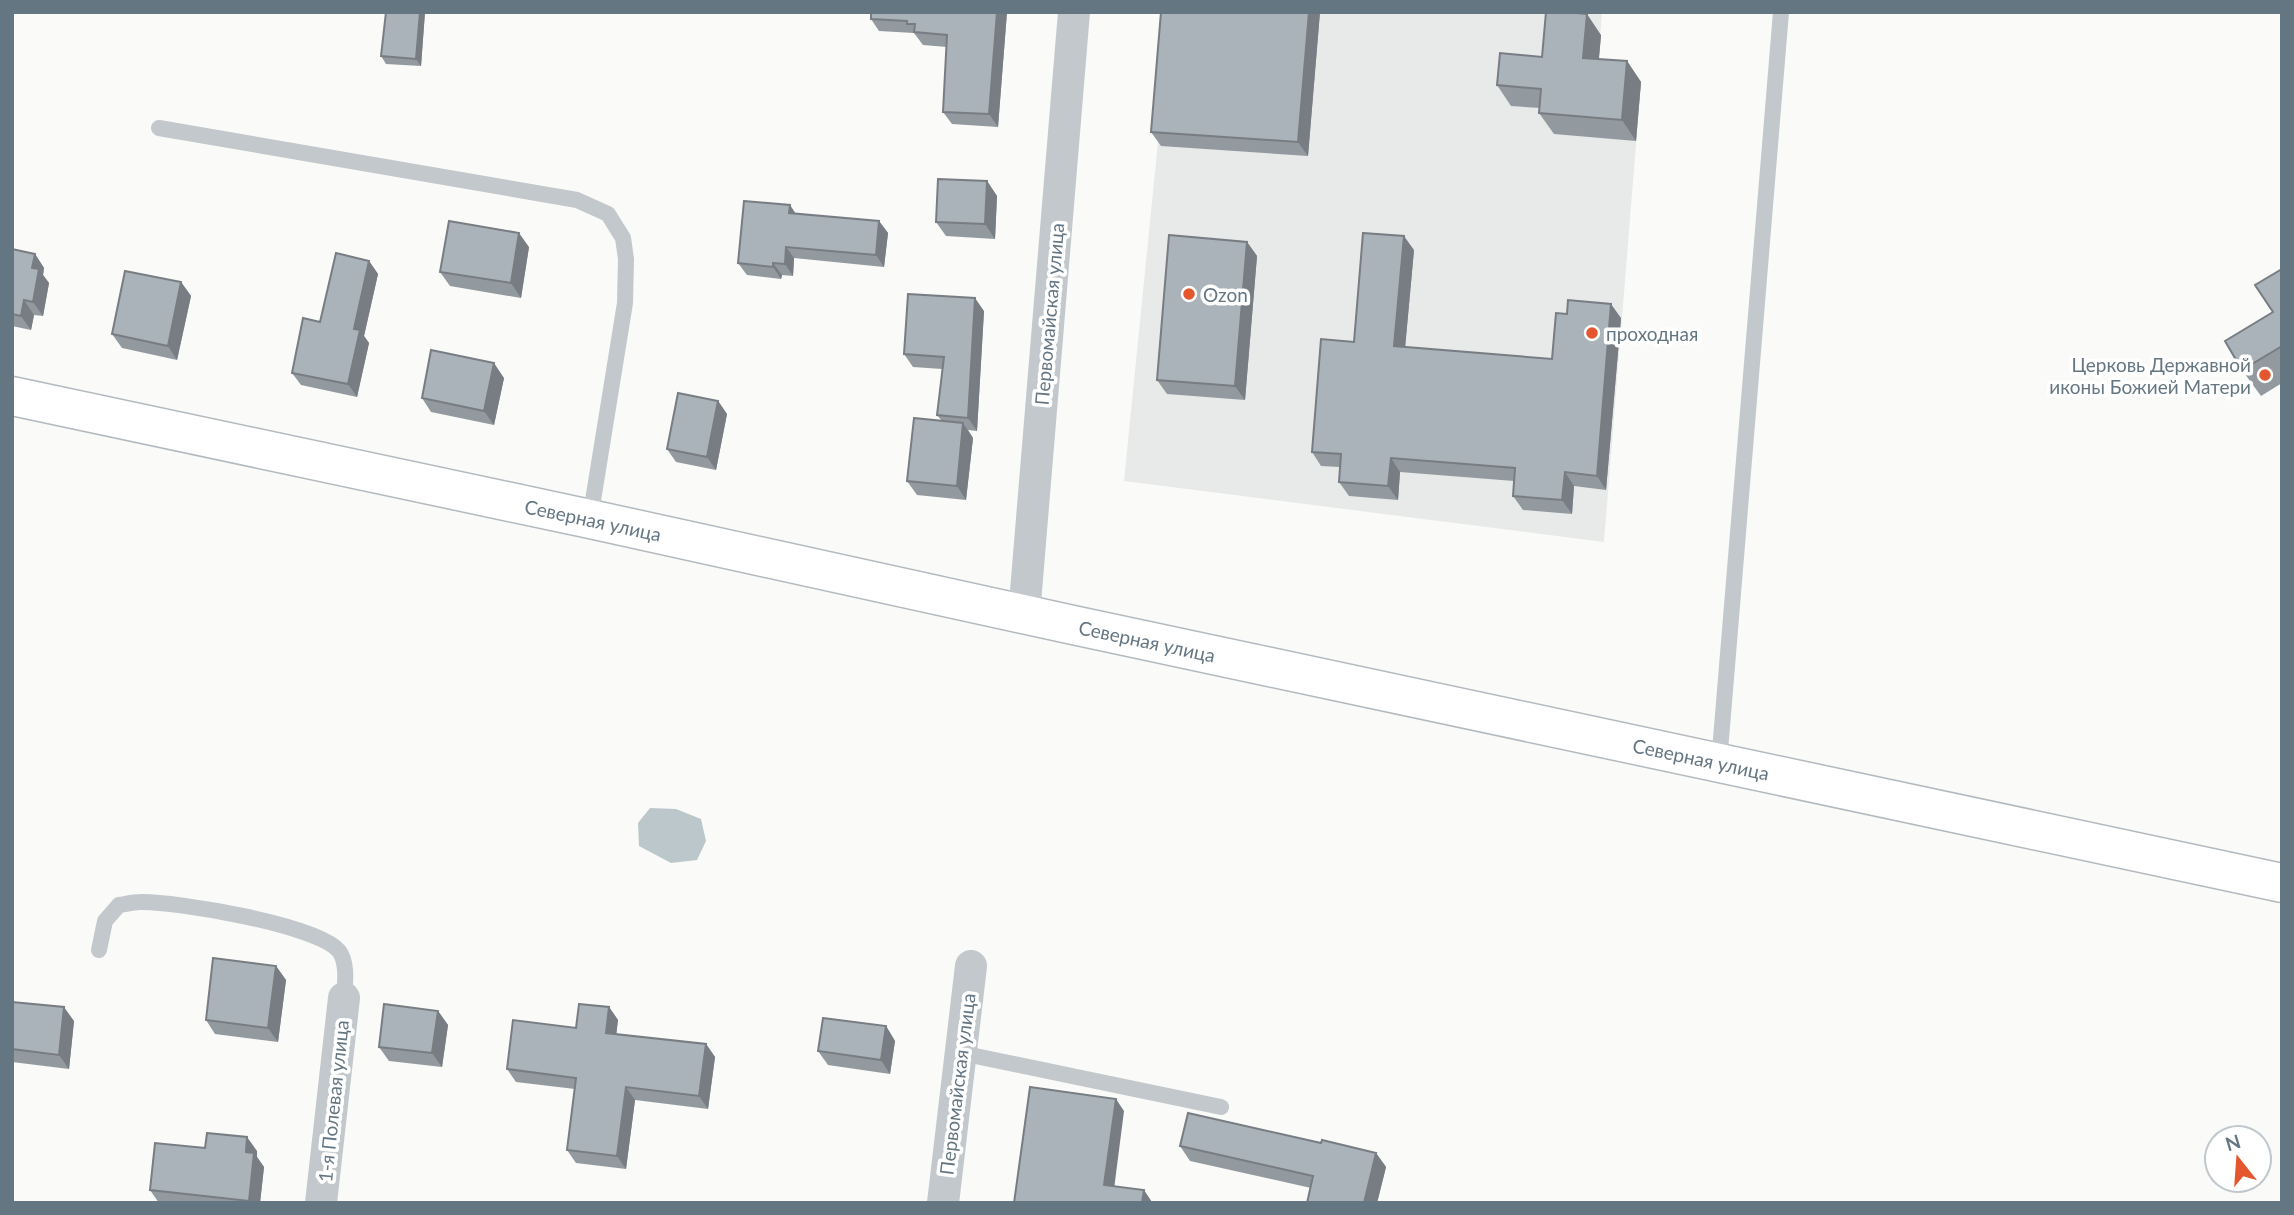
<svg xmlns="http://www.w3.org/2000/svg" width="2294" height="1215" font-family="Lato,sans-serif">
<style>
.built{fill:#e8e9e9}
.water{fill:#bbc7cb}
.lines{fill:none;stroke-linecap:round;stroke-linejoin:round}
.secondary-casing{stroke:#b3babf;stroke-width:41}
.service{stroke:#c3c8cc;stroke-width:16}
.minor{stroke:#c3c8cc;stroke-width:32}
.secondary{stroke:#fff;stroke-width:38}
.wall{fill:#929a9f}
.shaded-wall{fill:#777d82}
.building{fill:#aab3b9;stroke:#777d82;stroke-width:2}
.poi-dot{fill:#e4572e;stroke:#fff;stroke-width:2.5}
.labels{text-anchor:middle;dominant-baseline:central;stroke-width:7;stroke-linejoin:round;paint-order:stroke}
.poi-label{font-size:19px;fill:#657683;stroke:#fff;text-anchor:start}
.street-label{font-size:19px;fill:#657683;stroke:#fff}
</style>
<rect width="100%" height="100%" fill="#fafaf8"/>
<path class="built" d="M 1171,12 L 1602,12 L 1597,78 L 1641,82 L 1604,542 L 1124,481 Z"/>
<path class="water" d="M 650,808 L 676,809 L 701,819 L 706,841 L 697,860 L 671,863 L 639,846 L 638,823 Z"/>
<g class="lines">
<defs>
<path id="secondary" d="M 12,396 L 590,519 L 1073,625 L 2282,883"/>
</defs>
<use href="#secondary" class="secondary-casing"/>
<path class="service" d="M 159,128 L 577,200 L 608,214 L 623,238 L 626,259 L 625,303 L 590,519
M 1719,763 L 1781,12
M 99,950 L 105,921 L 119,905 C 126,904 133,902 140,902 C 175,901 318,925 339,951 C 348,963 345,984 344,998
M 961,1053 L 1221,1107"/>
<path class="minor" d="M 1024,615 L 1074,12
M 321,1203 L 344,998
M 943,1203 L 971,966"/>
<use href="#secondary" class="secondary"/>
</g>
<path class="wall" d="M 386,12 L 425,12 L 421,66 L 386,64 L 381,56 Z
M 871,12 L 1007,12 L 998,127 L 952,124 L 943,112 L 947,47 L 923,45 L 914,33 L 879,31 L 871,19 Z
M 1320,12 L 1308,156 L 1161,146 L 1151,132 Z
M 1601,35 L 1599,59 L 1627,61 L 1641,82 L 1636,141 L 1554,134 L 1539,113 L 1540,108 L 1511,106 L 1497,85 L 1542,57 Z
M 987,181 L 997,196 L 995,239 L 946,236 L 936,222 Z
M 796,214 L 879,221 L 888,233 L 884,267 L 794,258 L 793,276 L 782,275 L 781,279 L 747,275 L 738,263 Z
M 1247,242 L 1257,256 L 1245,400 L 1167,394 L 1157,380 Z
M 529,247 L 521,298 L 450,286 L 440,272 Z
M 12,249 L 35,254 L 44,268 L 43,275 L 49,283 L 43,316 L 34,315 L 31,330 L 12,326 Z
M 1414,250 L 1405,347 L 1552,359 L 1621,318 L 1606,490 L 1574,486 L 1572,514 L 1523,510 L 1513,496 L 1514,481 L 1400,472 L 1398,500 L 1349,496 L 1339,482 L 1340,467 L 1321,466 L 1312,452 L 1354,342 Z
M 369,261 L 378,274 L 364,336 L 369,343 L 357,397 L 301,385 L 292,373 L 320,322 Z
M 2282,269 L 2282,383 L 2261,396 L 2242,370 L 2273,312 Z
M 181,282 L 191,296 L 177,360 L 122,348 L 112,334 Z
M 984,311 L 977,431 L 968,430 L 973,438 L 966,500 L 917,495 L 907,481 L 942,421 L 937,415 L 942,369 L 913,367 L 904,354 Z
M 504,378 L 494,425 L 431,412 L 422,398 Z
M 718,401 L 727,414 L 716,470 L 676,462 L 667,449 Z
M 276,966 L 286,980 L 278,1042 L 215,1034 L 206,1020 Z
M 12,1002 L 74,1021 L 69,1069 L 12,1062 Z
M 609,1007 L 618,1020 L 616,1034 L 706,1044 L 715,1057 L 708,1109 L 635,1100 L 626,1169 L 576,1163 L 567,1150 L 575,1089 L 516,1082 L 507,1069 L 576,1028 Z
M 438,1011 L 448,1025 L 442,1067 L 389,1061 L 379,1047 Z
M 886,1026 L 895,1041 L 890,1074 L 828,1065 L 818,1051 Z
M 1321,1143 L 1376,1153 L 1386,1167 L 1377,1203 L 1307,1203 L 1311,1188 L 1190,1161 L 1180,1146 Z
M 205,1148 L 257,1151 L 257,1157 L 264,1167 L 260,1203 L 159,1203 L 150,1190 Z"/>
<path class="shaded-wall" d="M 420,12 L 425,12 L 421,66 L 416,59 Z
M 997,12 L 1007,12 L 998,127 L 989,114 Z
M 1309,12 L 1320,12 L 1308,156 L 1298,142 Z
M 1587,14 L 1601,35 L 1597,78 L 1583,58 Z
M 1627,61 L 1641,82 L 1636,141 L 1622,120 Z
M 987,181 L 997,196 L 995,239 L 985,224 Z
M 790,205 L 798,217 L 789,213 Z
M 879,221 L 888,233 L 884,267 L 876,255 Z
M 519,233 L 529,247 L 521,298 L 511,283 Z
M 1404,236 L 1414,250 L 1404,360 L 1394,346 Z
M 1247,242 L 1257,256 L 1245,400 L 1235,386 Z
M 786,247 L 794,258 L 793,276 L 785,264 Z
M 35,254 L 44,268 L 43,275 L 49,283 L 43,316 L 33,302 L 32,268 Z
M 369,261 L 378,274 L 364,336 L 369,343 L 357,397 L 348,384 L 354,329 Z
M 773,263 L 782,275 L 781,279 L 773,267 Z
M 181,282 L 191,296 L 177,360 L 168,346 Z
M 975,298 L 984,311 L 977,431 L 968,418 Z
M 24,300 L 34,315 L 31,330 L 21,316 Z
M 1611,304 L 1621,318 L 1606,490 L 1597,476 Z
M 494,363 L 504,378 L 494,425 L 484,411 Z
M 718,401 L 727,414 L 716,470 L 707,457 Z
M 963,423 L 973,438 L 966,500 L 957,486 Z
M 1391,458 L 1400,472 L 1398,500 L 1388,486 Z
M 1565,472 L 1574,486 L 1572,514 L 1562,500 Z
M 276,966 L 286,980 L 278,1042 L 268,1028 Z
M 64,1007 L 74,1021 L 69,1069 L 59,1055 Z
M 609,1007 L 618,1020 L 615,1046 L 606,1033 Z
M 438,1011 L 448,1025 L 442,1067 L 432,1053 Z
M 886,1026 L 895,1041 L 890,1074 L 881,1060 Z
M 706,1044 L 715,1057 L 708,1109 L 699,1096 Z
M 626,1087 L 635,1100 L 626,1169 L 617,1156 Z
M 1116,1099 L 1124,1111 L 1113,1197 L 1104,1185 Z
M 247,1137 L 257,1151 L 257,1157 L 264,1167 L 260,1203 L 250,1203 L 249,1201 L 246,1152 Z
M 1376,1153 L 1386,1167 L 1377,1203 L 1364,1203 Z
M 1144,1190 L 1152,1202 L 1152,1203 L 1142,1203 Z"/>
<path class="building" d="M 386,12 L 420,12 L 416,59 L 381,56 Z
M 871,12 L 997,12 L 989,114 L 943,112 L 947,35 L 914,32 L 915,24 L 907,24 L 907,21 L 871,19 Z
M 1161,12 L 1309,12 L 1298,142 L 1151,132 Z
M 1546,12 L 1566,12 L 1587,14 L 1583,58 L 1627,61 L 1622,120 L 1539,113 L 1541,89 L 1497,85 L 1500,53 L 1542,57 Z
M 938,179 L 987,181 L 985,224 L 936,222 Z
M 744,201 L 790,205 L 789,213 L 879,221 L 876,255 L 786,247 L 785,264 L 773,263 L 773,267 L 738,263 Z
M 449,221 L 519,233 L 511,283 L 440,272 Z
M 1363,233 L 1404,236 L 1394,346 L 1552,359 L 1556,313 L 1567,314 L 1568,300 L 1611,304 L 1597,476 L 1565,472 L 1562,500 L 1513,496 L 1515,468 L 1391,458 L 1388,486 L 1339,482 L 1341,454 L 1312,452 L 1321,339 L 1354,342 Z
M 1169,235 L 1247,242 L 1235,386 L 1157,380 Z
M 12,249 L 35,254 L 32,268 L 39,269 L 33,302 L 24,300 L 21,316 L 12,314 Z
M 336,253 L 369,261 L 354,329 L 360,330 L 348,384 L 292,373 L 303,318 L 320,322 Z
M 2282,269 L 2282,346 L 2242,370 L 2225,341 L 2273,312 L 2255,285 Z
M 125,271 L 181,282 L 168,346 L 112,334 Z
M 908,294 L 975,298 L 968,418 L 937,415 L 944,357 L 904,354 Z
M 431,350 L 494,363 L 484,411 L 422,398 Z
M 678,393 L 718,401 L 707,457 L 667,449 Z
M 914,418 L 963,423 L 957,486 L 907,481 Z
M 213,958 L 276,966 L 268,1028 L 206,1020 Z
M 12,1002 L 64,1007 L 59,1055 L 12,1049 Z
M 384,1004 L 438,1011 L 432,1053 L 379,1047 Z
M 579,1004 L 609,1007 L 606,1033 L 706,1044 L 699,1096 L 626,1087 L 617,1156 L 567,1150 L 576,1078 L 507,1069 L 513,1020 L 576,1028 Z
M 823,1018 L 886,1026 L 881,1060 L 818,1051 Z
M 1030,1087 L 1116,1099 L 1104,1185 L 1144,1190 L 1142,1203 L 1014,1203 Z
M 1188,1113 L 1321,1143 L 1322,1140 L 1376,1153 L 1364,1203 L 1307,1203 L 1313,1176 L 1180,1146 Z
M 207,1133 L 247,1137 L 246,1152 L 254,1153 L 249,1201 L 150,1190 L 155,1143 L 205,1148 Z"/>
<g class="poi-dot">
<circle cx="1189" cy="294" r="7"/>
<circle cx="1592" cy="333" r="7"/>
<circle cx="2265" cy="375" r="7"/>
</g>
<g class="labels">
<g class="poi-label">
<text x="1203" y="294">Ozon</text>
<text x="1606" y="333">проходная</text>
<text x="2251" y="364" text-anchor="end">Церковь Державной<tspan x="2251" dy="22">иконы Божией Матери</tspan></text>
</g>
<g class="street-label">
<text transform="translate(1049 314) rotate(-85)">Первомайская улица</text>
<text transform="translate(593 520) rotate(12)">Северная улица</text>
<text transform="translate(1147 641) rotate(12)">Северная улица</text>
<text transform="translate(1701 759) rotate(12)">Северная улица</text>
<text transform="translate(957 1084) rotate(-83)">Первомайская улица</text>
<text transform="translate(333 1101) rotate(-84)">1-я Полевая улица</text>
</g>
</g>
<rect width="2294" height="1215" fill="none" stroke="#657683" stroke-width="28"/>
<g transform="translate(2238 1159) rotate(343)"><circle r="33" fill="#ffffff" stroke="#c1c8cd" stroke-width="2"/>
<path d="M0-5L12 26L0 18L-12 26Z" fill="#e4572e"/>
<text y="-10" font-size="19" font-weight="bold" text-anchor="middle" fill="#657683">N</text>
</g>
</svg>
